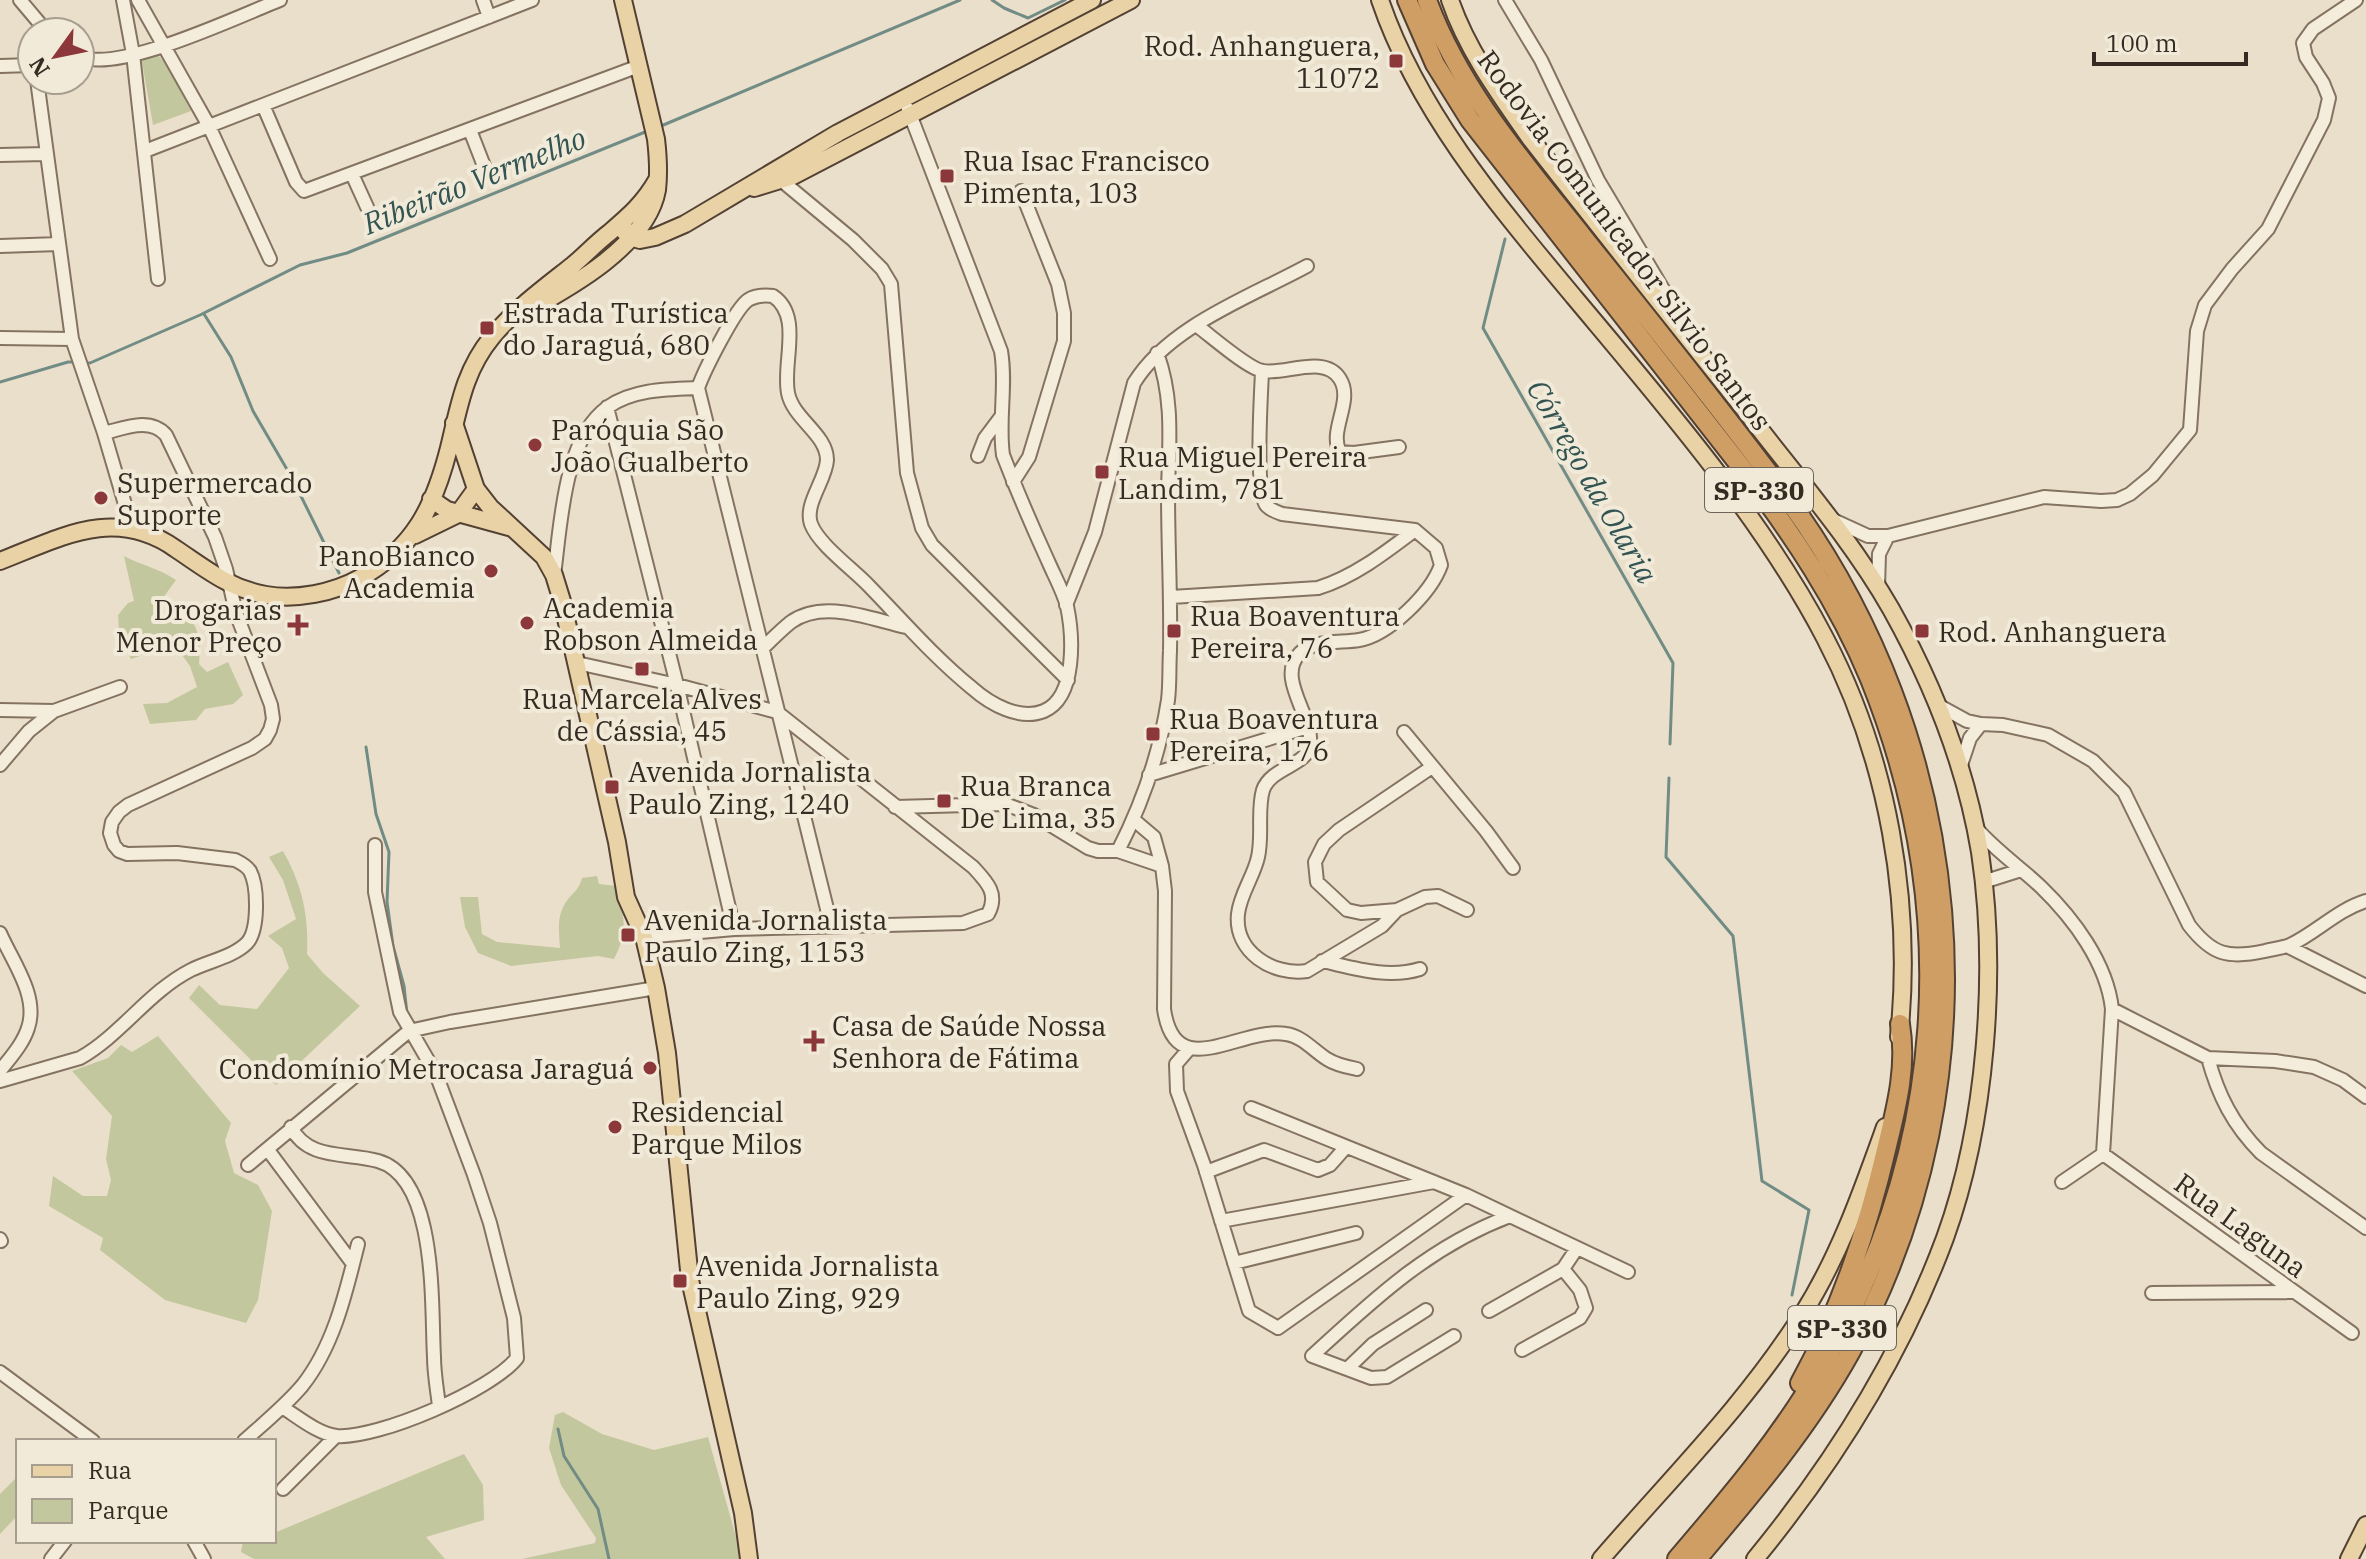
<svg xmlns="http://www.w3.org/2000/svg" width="2366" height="1559" font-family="'IBM Plex Serif',serif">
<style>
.green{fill:#c3c79e}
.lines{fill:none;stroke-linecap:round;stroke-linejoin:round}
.stream{stroke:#718c85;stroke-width:3}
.minor-casing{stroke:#847360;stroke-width:16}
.major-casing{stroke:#534133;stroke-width:20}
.highway-casing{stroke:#534133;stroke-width:22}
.minor{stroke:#f5eddc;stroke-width:12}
.major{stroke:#e8d2a6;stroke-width:16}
.highway{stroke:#ce9e65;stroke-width:18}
.poi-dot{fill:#8c3739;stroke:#f2ead8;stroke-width:3}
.labels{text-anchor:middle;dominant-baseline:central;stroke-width:8;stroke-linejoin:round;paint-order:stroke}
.shield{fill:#f2ead8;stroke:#6e6459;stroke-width:2}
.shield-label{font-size:26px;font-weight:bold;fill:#362b22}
.poi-label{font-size:28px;fill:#362b22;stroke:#f2ead8;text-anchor:start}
.street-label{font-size:28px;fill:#362b22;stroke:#f2ead8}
.water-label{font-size:30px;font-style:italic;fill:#335452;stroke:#f2ead8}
</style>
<rect width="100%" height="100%" fill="#eadfca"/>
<path class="green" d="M 157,54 L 167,65 L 191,111 L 153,125 L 142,62 L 145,57 Z
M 124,556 C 143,566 158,568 176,580 L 160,602 L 159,611 L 166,619 L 176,610 C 200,618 201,643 199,664 L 207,672 L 228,662 L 243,695 L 233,704 L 205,709 L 196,720 L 150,724 L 143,704 L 167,703 L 197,687 L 190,666 L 174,644 L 131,659 L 119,630 L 118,615 L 128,603 L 134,601 Z
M 283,851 C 302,884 309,916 307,954 L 323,973 L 360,1006 L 276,1085 L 189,998 L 199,985 L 220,1005 L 257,1009 L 289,968 L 282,948 L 268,936 L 296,919 L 283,880 L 269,857 Z
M 597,876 L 599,884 L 616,886 C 624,916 629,930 614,959 L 598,956 L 511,966 L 478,953 L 465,927 L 460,897 L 478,897 L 482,934 L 497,942 L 560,948 C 559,930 556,915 568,899 C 575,891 579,889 582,878 Z
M 158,1036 L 231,1123 L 225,1141 L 234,1173 L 258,1185 L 272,1211 L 258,1300 L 246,1323 L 165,1300 L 100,1250 L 103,1238 L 49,1206 L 53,1176 L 83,1196 L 107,1196 L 111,1180 L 106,1159 L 112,1116 L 72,1071 L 108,1058 L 121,1045 L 132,1052 Z
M 563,1412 L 602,1434 L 654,1450 L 708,1437 L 738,1544 L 739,1559 L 522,1559 L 595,1543 L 596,1538 L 561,1485 L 549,1448 L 555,1415 Z
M 464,1454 L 483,1485 L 484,1520 L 426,1537 L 445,1559 L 254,1559 L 241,1552 L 243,1541 L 274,1541 L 274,1533 Z
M 18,1476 L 18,1515 L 0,1534 L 0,1494 Z"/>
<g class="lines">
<path class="stream" d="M 992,0 L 1004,8 L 1028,18 L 1065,0
M 661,126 L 960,0
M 1505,239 L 1483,328 L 1673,663 L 1670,744
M 204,314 L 231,357 L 253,411 L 292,478 L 339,573
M 85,363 L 90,363 L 200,315 L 300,265 L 347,253 L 650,130
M 0,382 L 68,362 L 77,362
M 366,747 L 376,814 L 389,852 L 387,902 L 393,946 L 404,986 L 407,1014
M 1669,778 L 1666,857 L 1733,936 L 1762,1181 L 1809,1210 L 1792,1295
M 558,1429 L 564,1456 L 598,1509 L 609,1559"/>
<defs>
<path id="minor" d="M 20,0 L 47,32
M 123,0 L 133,54 L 158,279
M 138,0 L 209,126 L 270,259
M 483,0 L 489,17
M 1505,0 L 1541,60 L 1598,180 L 1682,321
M 80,56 C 116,75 241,15 280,0
M 0,66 L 32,65
M 37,80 L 72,339 L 104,433 L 132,528
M 263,105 L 296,182 L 304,191 L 639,66
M 470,130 L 484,166
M 145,151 L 532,0
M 0,155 L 45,154
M 352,174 L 367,207
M 776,176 L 853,240 L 882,269 L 891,284 L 907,473 L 922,528 L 932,545 L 1068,680
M 0,246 L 59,244
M 1196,325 C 1210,335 1248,369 1263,371 C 1285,375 1325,354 1340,379 C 1354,401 1328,431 1340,452 L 1354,453 L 1399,447
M 0,338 L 72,339
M 1262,372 C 1261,394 1255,491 1266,505 C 1270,510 1277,512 1282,514 L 1415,530 L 1436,548 L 1441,565 C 1431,593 1389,635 1359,640 C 1341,643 1313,640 1300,653 C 1275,678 1314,716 1310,745 C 1307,766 1271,767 1263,790 C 1257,810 1263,835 1258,857 C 1254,876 1240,894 1238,914 C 1234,952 1273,976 1307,971 L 1382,926 L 1397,910
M 698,388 L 831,925
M 607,407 L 677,685 L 734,929
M 978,456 L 985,438 L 1000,418
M 1013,482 L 1029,457 L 1064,341 L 1064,313 L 1058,284 L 1021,191
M 1831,519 L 1868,536 L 1888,536 L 2044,497 L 2101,501 L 2117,500 L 2130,494 L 2153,475 L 2190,430 L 2197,331 L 2205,305 L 2232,269 L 2268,229 L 2324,120 L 2329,98 L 2323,83 L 2306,57 L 2303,43 L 2313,29 L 2356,0
M 554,575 C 561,525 563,439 608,407 C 633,389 668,389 698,388 C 704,371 735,309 748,300 C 756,295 764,295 773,296 C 803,316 782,363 788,393 C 793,419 827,434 827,460 C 826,480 804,504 811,524 C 819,545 853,569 869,586 C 903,621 934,657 972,688 C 990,704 1020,721 1044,711 C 1077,697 1073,635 1067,606 C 1063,591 1054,575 1048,561 C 1032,526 1017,491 1003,455 C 998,420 1007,385 1001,351 L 908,109
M 1878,587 L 1879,554 L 1888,536
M 1171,597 L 1318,588 C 1354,577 1386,552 1415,530
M 1066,605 L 1095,532 L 1134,383 C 1169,326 1250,297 1307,266
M 763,648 C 772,639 781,630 791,622 C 824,599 870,619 906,627
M 577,663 L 677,685 L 777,712 L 973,867 C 987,882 999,894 988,914 L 963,923 L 734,929 L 644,937
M 1936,704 L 1967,721 L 1981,724 L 2003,725 L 2048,735 L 2093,761 L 2124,792 L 2189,925 C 2212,955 2228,959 2265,951 C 2273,949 2282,948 2290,945 C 2316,933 2337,910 2366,901
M 0,710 L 54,711 L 120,687
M 1404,732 L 1486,831 L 1513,868
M 0,765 L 29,731 L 54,711
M 1432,767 L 1339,830 L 1324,844 L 1315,862 L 1317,882 L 1347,910 L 1361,913 L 1397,910 L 1425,897 L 1438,896 L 1467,910
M 1960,768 L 1970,738 L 1981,724
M 1149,775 L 1308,727
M 895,807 L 1005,804 L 1034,815 L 1088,848 L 1098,851 L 1118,851 L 1162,866 L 1165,891 L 1164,1009 C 1175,1086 1240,1026 1286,1034 C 1302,1036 1314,1051 1327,1059 C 1336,1065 1347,1067 1357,1069
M 1134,820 L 1154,837 L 1162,866
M 1977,829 C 1996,851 2020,867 2041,887 C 2073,918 2107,963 2112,1009 L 2208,1058 L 2275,1061 L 2314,1067 L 2343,1080 L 2366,1097
M 1118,851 C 1142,804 1160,752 1168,700 C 1170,684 1169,667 1170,651 C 1171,598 1168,545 1168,492 C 1169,444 1174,399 1157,353
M 1983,882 L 2021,870
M 0,933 C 12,961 39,996 28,1028 C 23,1044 10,1058 0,1071
M 2287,946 L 2366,986
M 1322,961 C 1354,968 1387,979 1420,969
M 1189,1049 L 1176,1064 L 1177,1091 L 1204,1165 L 1249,1311 L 1278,1328 L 1466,1195
M 2208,1058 C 2218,1095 2233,1125 2261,1153 L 2366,1228
M 0,1081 L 80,1058 C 121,1035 148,992 191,970 C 209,961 233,957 247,943 C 259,930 258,886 250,871 C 246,865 241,863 235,860 L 177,853 L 127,854 L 119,851 L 114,845 L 110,833 L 112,822 L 119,812 L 128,805 L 252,748 L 265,739 L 270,730 L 273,719 L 271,705 L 236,613 L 226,569 L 215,537 L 166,435 C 150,417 125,428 104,433
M 1251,1108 L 1466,1195 L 1628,1272
M 291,1127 C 308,1161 347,1152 378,1161 C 438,1178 431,1307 434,1357 C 434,1373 437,1389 439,1406
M 268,1150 L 353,1264
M 2103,1154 L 2352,1333
M 248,1165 L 409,1031 L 450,1022 L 656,988
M 1206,1172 L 1264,1150 L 1318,1170 L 1330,1165 L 1346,1147
M 2062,1182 L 2103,1154 L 2112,1009
M 1221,1221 L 1434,1182
M 0,1239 L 1,1241
M 1234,1263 L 1356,1233
M 2152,1293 L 2292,1292
M 1489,1311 L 1563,1269 L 1577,1248
M 1454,1336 L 1387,1377 L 1371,1378 L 1312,1356 C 1374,1299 1430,1246 1510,1216
M 1522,1350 L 1580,1318 L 1586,1308 L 1580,1290 L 1563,1269
M 1347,1369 L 1373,1344 L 1426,1310
M 0,1372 L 93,1441
M 282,1407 C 298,1417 318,1434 337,1436 C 378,1439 492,1390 517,1358 L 514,1318 L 490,1223 L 474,1175 L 436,1074 L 400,1012 L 375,892 L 375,845
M 244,1441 C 264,1423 285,1406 302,1386 C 334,1346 346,1292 358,1244
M 283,1489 L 336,1436
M 194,1541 L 204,1559
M 51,1559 L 65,1541"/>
<path id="major" d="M 1380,0 C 1418,112 1499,207 1574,297 C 1661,401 1762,517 1825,638 C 1888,758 1913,902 1899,1037
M 1450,0 C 1467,50 1500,95 1530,138 C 1603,232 1678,325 1752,419 C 1800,481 1852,541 1891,609 C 1933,684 1966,768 1980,852 C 1998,972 1986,1125 1945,1238 C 1902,1354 1833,1464 1755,1559
M 754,188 L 793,176 L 1131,0
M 623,222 L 624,231 L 630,237 L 640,240 L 655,237 L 685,224 L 838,133 L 1092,0
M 527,311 C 571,287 647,245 657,190 C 659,173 658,156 656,139 L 623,0
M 454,423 L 476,489 L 490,507 L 544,557 L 554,575 L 562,601 L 617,842 L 626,897 L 644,937 L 656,988 L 667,1053 L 690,1280 L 743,1513 L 749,1559
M 431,499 L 447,510 L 509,527
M 415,535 L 458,514 L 476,489
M 0,561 C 62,537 115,506 176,549 C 206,569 230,589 266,595 C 297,600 333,593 360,578 C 414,548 434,507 449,448 C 459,407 464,371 492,337 C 515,309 544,288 573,265 C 585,255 596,243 609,233 C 629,216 644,203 657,180
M 1601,1559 C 1669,1480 1746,1404 1802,1315 C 1839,1257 1862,1191 1885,1127
M 2349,1559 L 2366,1525"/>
<path id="highway" d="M 1407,0 L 1435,64 L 1470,120 L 1742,468 C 1792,533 1838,602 1870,679 C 1963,910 1946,1150 1822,1366 C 1782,1436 1729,1498 1677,1559
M 1427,0 C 1460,90 1524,163 1583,237 C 1650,321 1718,405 1782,491 C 1968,739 2000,1076 1851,1351 C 1809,1427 1753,1493 1697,1559
M 1800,1383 C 1841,1309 1868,1228 1887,1146 C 1897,1105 1907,1066 1900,1024"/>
</defs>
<use href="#minor" class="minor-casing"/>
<use href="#major" class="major-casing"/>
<use href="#highway" class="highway-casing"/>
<use href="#minor" class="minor"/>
<use href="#major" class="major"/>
<use href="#highway" class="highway"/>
</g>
<g class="poi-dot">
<rect x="1388" y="53" width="16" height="16" rx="4"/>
<rect x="939" y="168" width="16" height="16" rx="4"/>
<rect x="479" y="320" width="16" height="16" rx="4"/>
<circle cx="535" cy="445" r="8"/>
<rect x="1094" y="464" width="16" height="16" rx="4"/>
<circle cx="101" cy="498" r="8"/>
<circle cx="491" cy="571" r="8"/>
<circle cx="527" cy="623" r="8"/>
<path d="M294 613h8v8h8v8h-8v8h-8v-8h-8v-8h8z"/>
<rect x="1166" y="623" width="16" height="16" rx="4"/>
<rect x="1914" y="623" width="16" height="16" rx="4"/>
<rect x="634" y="661" width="16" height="16" rx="4"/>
<rect x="1145" y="726" width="16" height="16" rx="4"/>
<rect x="604" y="779" width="16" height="16" rx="4"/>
<rect x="936" y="793" width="16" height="16" rx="4"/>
<rect x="620" y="927" width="16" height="16" rx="4"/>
<path d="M810 1029h8v8h8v8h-8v8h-8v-8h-8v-8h8z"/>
<circle cx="650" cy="1068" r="8"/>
<circle cx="615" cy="1127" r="8"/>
<rect x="672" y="1273" width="16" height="16" rx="4"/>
</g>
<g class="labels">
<g class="shield">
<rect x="1705" y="468" width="108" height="44" rx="6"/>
<rect x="1788" y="1306" width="108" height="44" rx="6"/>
</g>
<g class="shield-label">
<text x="1759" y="490">SP-330</text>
<text x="1842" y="1328">SP-330</text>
</g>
<g class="poi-label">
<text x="1380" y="45" text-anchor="end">Rod. Anhanguera,<tspan x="1380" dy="32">11072</tspan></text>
<text x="963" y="160">Rua Isac Francisco<tspan x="963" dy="32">Pimenta, 103</tspan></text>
<text x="503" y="312">Estrada Turística<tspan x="503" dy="32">do Jaraguá, 680</tspan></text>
<text x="551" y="429">Paróquia São<tspan x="551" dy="32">João Gualberto</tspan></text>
<text x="1118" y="456">Rua Miguel Pereira<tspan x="1118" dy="32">Landim, 781</tspan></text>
<text x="117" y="482">Supermercado<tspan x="117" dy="32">Suporte</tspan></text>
<text x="475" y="555" text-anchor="end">PanoBianco<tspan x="475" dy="32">Academia</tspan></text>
<text x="543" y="607">Academia<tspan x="543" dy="32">Robson Almeida</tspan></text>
<text x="282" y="609" text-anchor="end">Drogarias<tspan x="282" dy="32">Menor Preço</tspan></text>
<text x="1190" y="615">Rua Boaventura<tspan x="1190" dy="32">Pereira, 76</tspan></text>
<text x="1938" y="631">Rod. Anhanguera</text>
<text x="642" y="698" text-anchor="middle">Rua Marcela Alves<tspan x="642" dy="32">de Cássia, 45</tspan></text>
<text x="1169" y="718">Rua Boaventura<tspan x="1169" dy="32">Pereira, 176</tspan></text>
<text x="628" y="771">Avenida Jornalista<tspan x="628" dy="32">Paulo Zing, 1240</tspan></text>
<text x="960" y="785">Rua Branca<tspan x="960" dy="32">De Lima, 35</tspan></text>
<text x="644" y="919">Avenida Jornalista<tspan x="644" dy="32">Paulo Zing, 1153</tspan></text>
<text x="832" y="1025">Casa de Saúde Nossa<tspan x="832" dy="32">Senhora de Fátima</tspan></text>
<text x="634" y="1068" text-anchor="end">Condomínio Metrocasa Jaraguá</text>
<text x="631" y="1111">Residencial<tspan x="631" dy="32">Parque Milos</tspan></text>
<text x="696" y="1265">Avenida Jornalista<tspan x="696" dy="32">Paulo Zing, 929</tspan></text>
</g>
<g class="street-label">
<text transform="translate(1625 240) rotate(53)">Rodovia Comunicador Silvio Santos</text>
<text transform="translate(2241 1225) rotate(36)">Rua Laguna</text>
</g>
<g class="water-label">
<text transform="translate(474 180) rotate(-22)">Ribeirão Vermelho</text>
<text transform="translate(1593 481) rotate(60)">Córrego da Olaria</text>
</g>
</g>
<rect x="16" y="1439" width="260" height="104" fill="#f2ead8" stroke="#a79e8f" stroke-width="2"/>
<rect x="32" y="1465" width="40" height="12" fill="#e8d2a6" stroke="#a79e8f" stroke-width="2"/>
<text x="88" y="1479" font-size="24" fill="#362b22">Rua</text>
<rect x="32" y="1499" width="40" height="24" fill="#c3c79e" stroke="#a79e8f" stroke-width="2"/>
<text x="88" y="1519" font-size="24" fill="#362b22">Parque</text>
<g transform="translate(56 56) rotate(237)"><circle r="38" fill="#f2ead8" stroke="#a79e8f" stroke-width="2"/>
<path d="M0-6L14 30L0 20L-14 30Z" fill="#8c3739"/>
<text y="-12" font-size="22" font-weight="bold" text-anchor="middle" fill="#362b22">N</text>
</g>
<path d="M2094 52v12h152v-12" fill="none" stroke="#362b22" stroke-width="4"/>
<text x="2106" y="52" font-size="24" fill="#362b22" stroke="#f2ead8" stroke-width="6" paint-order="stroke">100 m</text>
</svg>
